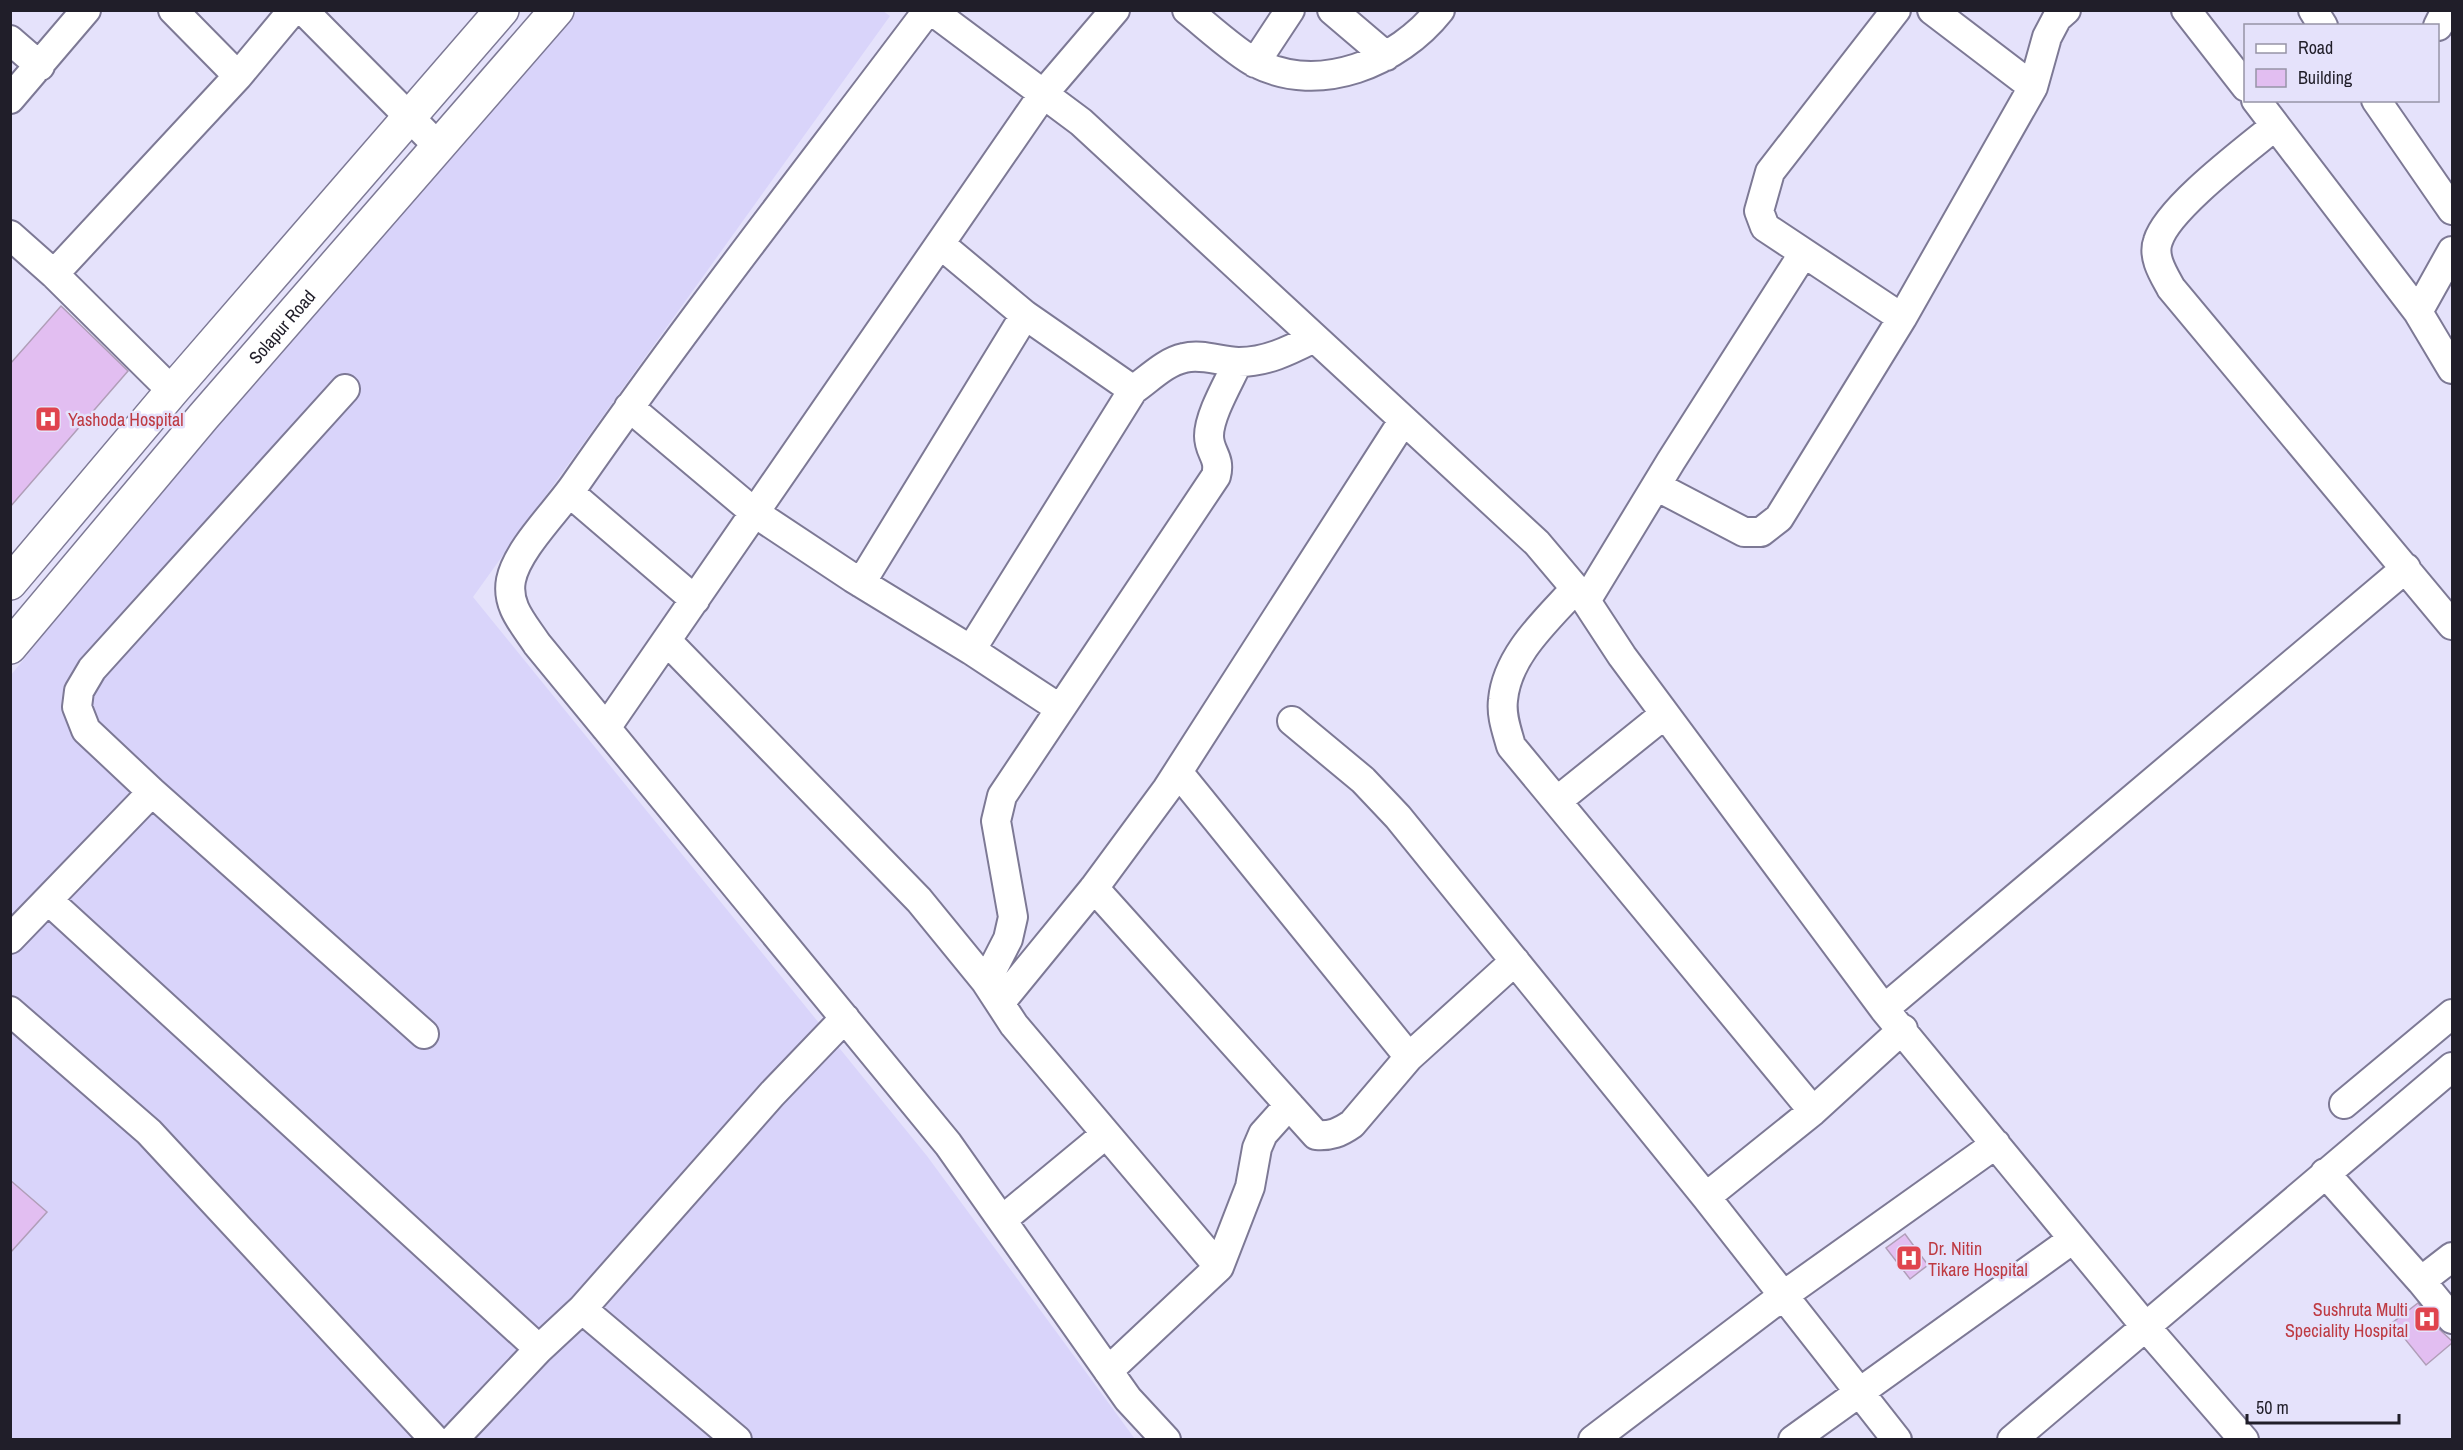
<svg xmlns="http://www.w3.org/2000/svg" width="2463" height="1450" font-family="'Archivo Narrow',sans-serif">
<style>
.built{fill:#d9d4fa}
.building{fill:#e2bef1;stroke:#b09eb8;stroke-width:1.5}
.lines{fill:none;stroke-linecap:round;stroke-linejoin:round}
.minor-casing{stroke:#7d7995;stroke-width:32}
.major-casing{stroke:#7d7995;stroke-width:36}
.minor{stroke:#fff;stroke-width:28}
.major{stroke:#fff;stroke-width:33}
.labels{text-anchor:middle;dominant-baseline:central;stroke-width:5;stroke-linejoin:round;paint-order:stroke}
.street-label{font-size:18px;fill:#201e29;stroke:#e5e2fb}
.health-label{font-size:18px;fill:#be3a42;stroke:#e5e2fb;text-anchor:start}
</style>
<rect width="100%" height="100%" fill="#e5e2fb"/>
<path class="built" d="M 577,11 L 883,11 L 890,16 L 473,597 L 927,1156 L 1135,1439 L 11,1440 L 11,675 L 217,420 Z"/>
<path class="building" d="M 61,306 L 128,371 L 10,507 L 10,364 Z
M 10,1180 L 47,1212 L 10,1253 Z
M 1905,1234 L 1928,1265 L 1910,1279 L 1886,1248 Z
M 2418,1303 L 2439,1329 L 2452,1341 L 2452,1343 L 2426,1365 L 2392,1323 Z"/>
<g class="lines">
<defs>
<path id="minor" d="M 173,10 L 238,76
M 303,10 L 438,146
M 928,10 C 810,167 688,322 576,483 C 558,510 517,549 511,580 C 506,606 524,624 537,644 L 948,1144 L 1128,1399 L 1166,1440
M 931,10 L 1081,122 L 1537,543 L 1586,601 L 1622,656 L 1884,1009 L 2145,1326 L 2244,1440
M 1187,10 C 1206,25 1236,53 1256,63 C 1320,95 1398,63 1440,10
M 1332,10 L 1386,56
M 1896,10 L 1770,172 L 1759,211 L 1765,227 L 1902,318
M 1932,10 L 2033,87
M 2186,10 L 2246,87
M 2313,10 L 2323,26
M 2438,26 L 2446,10
M 10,40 L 40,66
M 1255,63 L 1290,10
M 10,99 L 86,10
M 2256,100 L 2418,312 L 2452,369
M 2376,100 L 2452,210
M 2275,126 C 2246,150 2168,208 2158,241 C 2152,257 2164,275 2171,288 L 2452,625
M 10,235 L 54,274 L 172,391
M 940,244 L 1025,315 L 1133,390 C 1149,379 1165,362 1184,358 C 1202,353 1221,362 1239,362 C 1267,362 1290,350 1314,338
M 54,274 L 238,76 L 293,10
M 2418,312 L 2452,251
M 345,389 L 92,669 L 79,691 L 77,707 L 86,730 L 152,792 L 424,1034
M 629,407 L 755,513 L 853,578 L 971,650 L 1059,708
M 1656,486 L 1744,532 L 1761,532 L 1779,518 L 1902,318 L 2033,87 L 2047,37 L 2057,18 L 2066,10
M 570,493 L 695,600
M 861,583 L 1025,315
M 1575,589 C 1547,620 1507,655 1503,700 C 1501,716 1507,731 1511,746 L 1813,1111
M 1586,601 L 1671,461 L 1803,254
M 667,641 L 919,900 L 986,982 L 1014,1025 L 1219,1267
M 971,650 L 1133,390
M 1292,721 L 1363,780 L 1398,817 L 1706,1197 L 1897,1440
M 606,728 L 1044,93 L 1115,10
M 1178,772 L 1409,1057
M 1557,801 L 1665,714
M 1094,888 L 1316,1135 C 1331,1136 1339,1133 1352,1124 L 1409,1057 L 1515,961
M 48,900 L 539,1349
M 10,939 L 152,792
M 986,982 L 1008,939 L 1013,917 L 996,821 L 1002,796 L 1216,476 C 1221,457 1209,453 1209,436 C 1209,415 1229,382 1238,362
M 1000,1003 L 1094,888 L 1167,789 L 1403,421
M 1884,1009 L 2406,568
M 10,1011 L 149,1132 L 435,1440
M 2344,1104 L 2452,1014
M 2325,1173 L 2421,1281 L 2452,1257
M 1706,1197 L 1813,1111 L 1903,1029
M 1002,1220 L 1106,1134
M 2421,1281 L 2452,1319
M 582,1309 L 737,1440
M 1108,1371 L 1219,1267 L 1250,1187 L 1257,1148 L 1263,1134 L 1289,1105
M 453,1440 L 539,1349 L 582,1309 L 772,1094 L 845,1018
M 1593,1440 L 1784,1295 L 1996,1144
M 1793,1440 L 2073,1239
M 2012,1440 L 2452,1067"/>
<g id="major">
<path d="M 10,583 L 172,391 L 502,10"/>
<path id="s1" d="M 10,647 L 203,417 L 557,10"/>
</g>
</defs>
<use href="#minor" class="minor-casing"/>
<use href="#major" class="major-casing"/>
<use href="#minor" class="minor"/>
<use href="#major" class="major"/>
</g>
<defs>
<symbol id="hospital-square" viewBox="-11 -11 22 22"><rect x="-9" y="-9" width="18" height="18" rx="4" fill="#e0444e" stroke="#e5e2fb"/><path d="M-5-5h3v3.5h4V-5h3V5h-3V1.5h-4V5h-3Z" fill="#fff"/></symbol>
</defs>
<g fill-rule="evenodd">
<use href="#hospital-square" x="33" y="404" width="30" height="30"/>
<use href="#hospital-square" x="1894" y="1243" width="30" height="30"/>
<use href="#hospital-square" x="2412" y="1304" width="30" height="30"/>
</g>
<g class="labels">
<g class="street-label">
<text stroke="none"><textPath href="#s1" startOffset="420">Solapur Road</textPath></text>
</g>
<g class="health-label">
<text x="68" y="419">Yashoda Hospital</text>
<text x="1928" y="1248">Dr. Nitin<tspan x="1928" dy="21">Tikare Hospital</tspan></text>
<text x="2408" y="1309" text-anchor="end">Sushruta Multi<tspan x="2408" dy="21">Speciality Hospital</tspan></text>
</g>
</g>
<rect width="2463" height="1450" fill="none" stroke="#201e29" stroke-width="24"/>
<rect x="2244" y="24" width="195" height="78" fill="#e5e2fb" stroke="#9694a7" stroke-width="1.5"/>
<rect x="2256" y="44" width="30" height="9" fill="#ffffff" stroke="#9694a7" stroke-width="1.5"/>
<text x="2298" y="54" font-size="18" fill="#201e29">Road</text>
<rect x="2256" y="69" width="30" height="18" fill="#e2bef1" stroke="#9694a7" stroke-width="1.5"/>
<text x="2298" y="84" font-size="18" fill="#201e29">Building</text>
<path d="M2247 1414v9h152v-9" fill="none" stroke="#201e29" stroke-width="3"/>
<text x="2256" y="1414" font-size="18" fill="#201e29" stroke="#e5e2fb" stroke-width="4.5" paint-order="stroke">50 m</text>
</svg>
